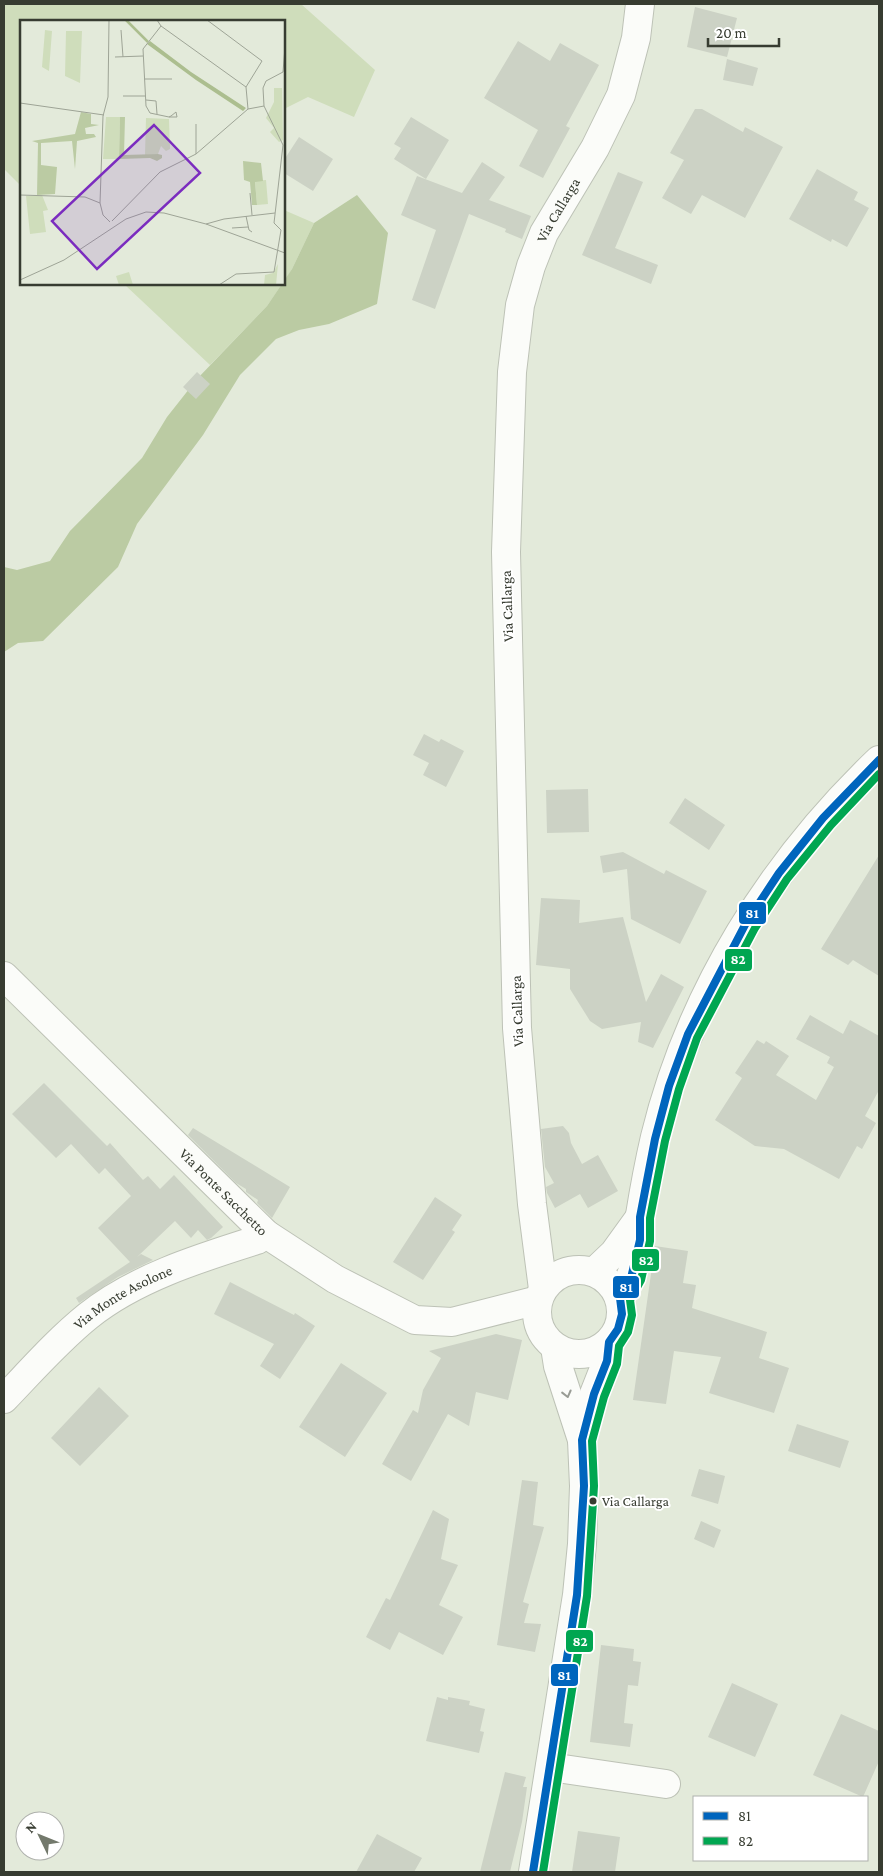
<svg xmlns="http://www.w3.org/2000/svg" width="883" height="1876" font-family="'Crimson Pro',serif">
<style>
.green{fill:#cfddbb}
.forest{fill:#bbcba3}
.building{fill:#ccd2c5}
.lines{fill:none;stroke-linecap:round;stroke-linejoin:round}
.minor-casing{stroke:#bdc2b6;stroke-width:30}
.minor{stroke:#fbfcf9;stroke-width:28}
.bus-1-casing{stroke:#fff;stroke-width:11}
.bus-2-casing{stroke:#fff;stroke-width:11}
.bus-1{stroke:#0065bd;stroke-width:8}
.bus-2{stroke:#00a651;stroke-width:8}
.oneway{stroke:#999c95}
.bus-dot{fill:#373c31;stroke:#fff;stroke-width:2}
.labels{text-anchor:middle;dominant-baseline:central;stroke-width:4;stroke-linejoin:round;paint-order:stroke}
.bus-label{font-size:14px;fill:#373c31;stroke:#fff;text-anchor:start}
.street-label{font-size:15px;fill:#373c31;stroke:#fff}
.inset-river{fill:none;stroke:#acbe8f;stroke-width:2.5}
.inset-road{fill:none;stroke:#9ea496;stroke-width:1}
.view{fill:#7b2cbf;fill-opacity:0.15;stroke:#7b2cbf;stroke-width:2.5}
.inset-edge{fill:none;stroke:#373c31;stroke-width:2.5}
.line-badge{stroke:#fff;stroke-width:2}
.badge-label{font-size:14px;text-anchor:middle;font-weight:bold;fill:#fff}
</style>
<rect width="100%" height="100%" fill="#e3eada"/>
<path class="green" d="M 4,4 L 301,4 L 375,70 L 354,117 L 308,97 L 284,109 L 284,21 L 21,21 L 21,186 L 4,169 Z
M 284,210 L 314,223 L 292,269 L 284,282 Z
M 124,284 L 282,284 L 267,306 L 210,365 Z"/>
<path class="forest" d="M 357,195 L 388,233 L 377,304 L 329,324 L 299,330 L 276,339 L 240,375 L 203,435 L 137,524 L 118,567 L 43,641 L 18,643 L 4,652 L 4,567 L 17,570 L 50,561 L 70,531 L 142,458 L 167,417 L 197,379 L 267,306 L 292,269 L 314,223 Z"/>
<path class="building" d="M 695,7 L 737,18 L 727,57 L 687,47 Z
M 518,41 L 550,61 L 560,43 L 599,65 L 566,126 L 570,128 L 543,178 L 519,166 L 538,130 L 484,98 Z
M 727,59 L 758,68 L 753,86 L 723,80 Z
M 695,109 L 702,109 L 743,132 L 745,127 L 783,147 L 745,218 L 702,195 L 691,214 L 662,198 L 684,160 L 670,153 Z
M 411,117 L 449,140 L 426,179 L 394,159 L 401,148 L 394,144 Z
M 299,137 L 333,159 L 313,191 L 284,173 L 284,160 Z
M 482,162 L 505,177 L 489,200 L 531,216 L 522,239 L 505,232 L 506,229 L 469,214 L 435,309 L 412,300 L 436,230 L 401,215 L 417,176 L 462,193 Z
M 817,169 L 858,192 L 854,200 L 869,208 L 847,247 L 832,239 L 831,242 L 789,219 Z
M 618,172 L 643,182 L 615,248 L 658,265 L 651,284 L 582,255 Z
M 197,372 L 210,384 L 196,399 L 183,387 Z
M 424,734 L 439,742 L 441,739 L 464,751 L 446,787 L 423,775 L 429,763 L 413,755 Z
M 588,789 L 589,832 L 547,833 L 546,790 Z
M 685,798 L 725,825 L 709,850 L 669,823 Z
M 623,852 L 664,874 L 666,870 L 707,891 L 680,944 L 631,919 L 627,869 L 603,873 L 600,856 Z
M 879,855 L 879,976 L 853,960 L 848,965 L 821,949 Z
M 541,898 L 580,900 L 579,923 L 623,917 L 646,1002 L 661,974 L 684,987 L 653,1048 L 638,1042 L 641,1022 L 602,1029 L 590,1021 L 570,989 L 570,969 L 536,965 Z
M 810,1015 L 843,1034 L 850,1020 L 879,1036 L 879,1090 L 865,1116 L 876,1123 L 862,1149 L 857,1146 L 839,1179 L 784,1149 L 755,1146 L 715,1120 L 742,1078 L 735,1073 L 757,1040 L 764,1044 L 766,1041 L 789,1056 L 776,1075 L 816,1100 L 834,1067 L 827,1063 L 830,1057 L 796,1039 Z
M 44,1083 L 107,1146 L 110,1143 L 143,1180 L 148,1176 L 160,1189 L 174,1175 L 223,1227 L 211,1238 L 207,1240 L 198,1230 L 191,1238 L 175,1221 L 137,1257 L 141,1254 L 153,1260 L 118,1277 L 79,1303 L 76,1298 L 130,1262 L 98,1228 L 131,1196 L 105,1168 L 99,1174 L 71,1144 L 56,1158 L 12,1114 Z
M 563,1126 L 569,1133 L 571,1143 L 582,1164 L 598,1155 L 618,1191 L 588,1208 L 580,1194 L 555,1208 L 547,1193 L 546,1187 L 554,1183 L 545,1167 L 541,1129 Z
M 193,1128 L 290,1187 L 272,1218 L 257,1203 L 258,1200 L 246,1192 L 246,1189 L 236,1183 L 188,1135 Z
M 435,1197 L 462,1215 L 452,1230 L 455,1232 L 423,1280 L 393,1262 Z
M 655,1246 L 688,1251 L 683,1283 L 696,1285 L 692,1308 L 767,1332 L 759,1358 L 789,1368 L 774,1413 L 709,1393 L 721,1357 L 674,1351 L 666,1404 L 633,1400 Z
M 230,1282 L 294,1315 L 295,1313 L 315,1326 L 280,1379 L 260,1366 L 274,1344 L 214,1314 Z
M 496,1334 L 522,1340 L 508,1400 L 476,1392 L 469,1426 L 448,1414 L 411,1481 L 382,1464 L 413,1410 L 418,1413 L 423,1390 L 441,1358 L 429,1351 Z
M 341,1363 L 387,1393 L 345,1457 L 299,1427 Z
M 99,1387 L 129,1416 L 80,1466 L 51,1438 Z
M 797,1424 L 849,1441 L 840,1468 L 788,1451 Z
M 699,1469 L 725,1476 L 718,1504 L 691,1496 Z
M 522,1480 L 538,1482 L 533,1525 L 544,1527 L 523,1602 L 529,1604 L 524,1623 L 541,1624 L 535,1652 L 497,1645 Z
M 433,1510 L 449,1519 L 441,1559 L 458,1565 L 439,1605 L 463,1617 L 443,1655 L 399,1632 L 390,1650 L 366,1637 L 386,1598 L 390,1600 Z
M 701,1521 L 721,1530 L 714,1548 L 694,1539 Z
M 601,1645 L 634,1649 L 633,1661 L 641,1662 L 638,1686 L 628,1685 L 624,1723 L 633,1724 L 630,1747 L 590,1742 Z
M 732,1683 L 778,1704 L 755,1757 L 708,1737 Z
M 437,1697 L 448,1700 L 448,1697 L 470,1701 L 469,1705 L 485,1709 L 480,1731 L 484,1732 L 479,1753 L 426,1741 Z
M 841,1714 L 879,1731 L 879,1761 L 863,1797 L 813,1775 Z
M 505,1772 L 526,1777 L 523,1787 L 527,1787 L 522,1822 L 510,1872 L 480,1872 Z
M 578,1831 L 620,1837 L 615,1872 L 572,1872 Z
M 377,1834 L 422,1858 L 414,1872 L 356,1872 Z"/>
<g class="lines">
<defs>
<g id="minor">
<path id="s1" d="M 4,976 L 266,1234 L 335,1279 L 415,1320 L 452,1322 L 538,1300"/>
<circle cx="579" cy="1312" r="42"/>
<path d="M 594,1272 L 614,1253 L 640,1217"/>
<path id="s2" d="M 543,1289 L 532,1204 L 517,1028 L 506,552 L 512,372 L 520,305 L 531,266 L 544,233 L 595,148 L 621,95 L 636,38 L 640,4"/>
<path d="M 620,1298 C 630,1280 639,1259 640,1238 C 640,1230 639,1223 640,1215 C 644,1190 649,1163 655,1137 C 690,993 772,862 879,760"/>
<path d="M 555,1347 L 558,1366 L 582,1440"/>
<path id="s3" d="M 4,1399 C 31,1371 57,1341 88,1316 C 135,1278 200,1258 257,1240 L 266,1234"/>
<path d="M 550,1767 L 666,1784"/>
<path d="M 533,1872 L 577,1595 L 582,1544 L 584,1486 L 582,1440 L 594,1394 L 607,1361 L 609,1342"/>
</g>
</defs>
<use href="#minor" class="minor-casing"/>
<use href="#minor" class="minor"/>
<defs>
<path id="bus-1" d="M 533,1872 L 577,1595 L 584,1486 L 582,1440 L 594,1394 L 607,1361 L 609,1342 L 618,1329 L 622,1314 L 620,1298 L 631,1278 L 640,1240 L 640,1217 L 655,1139 L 669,1086 L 688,1034 L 746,923 L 779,873 L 823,818 L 879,760"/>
<path id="bus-2" d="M 543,1872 L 587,1596 L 594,1486 L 592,1441 L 604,1397 L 617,1364 L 619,1346 L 628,1332 L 632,1315 L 630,1300 L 641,1280 L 650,1241 L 650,1218 L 665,1141 L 679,1089 L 697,1038 L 755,928 L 787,879 L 831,825 L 879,774"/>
</defs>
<use href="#bus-1" class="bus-1-casing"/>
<use href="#bus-2" class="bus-2-casing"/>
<use href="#bus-1" class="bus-1"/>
<use href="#bus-2" class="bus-2"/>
</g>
<defs><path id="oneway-chevron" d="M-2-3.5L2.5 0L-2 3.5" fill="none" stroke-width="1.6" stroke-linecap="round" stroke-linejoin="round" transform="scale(1.25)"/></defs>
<use class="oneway" href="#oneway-chevron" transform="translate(567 1394) rotate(76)"/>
<circle class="bus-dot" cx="593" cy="1501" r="4.5"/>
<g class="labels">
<g class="bus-label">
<text x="602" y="1501">Via Callarga</text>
</g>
<g class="street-label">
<text stroke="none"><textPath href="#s2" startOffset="1089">Via Callarga</textPath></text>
<text transform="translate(507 606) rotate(-92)">Via Callarga</text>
<text transform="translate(517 1011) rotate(-92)">Via Callarga</text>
<text stroke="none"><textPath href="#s1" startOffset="308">Via Ponte Sacchetto</textPath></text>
<text stroke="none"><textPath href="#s3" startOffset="158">Via Monte Asolone</textPath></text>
</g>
</g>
<g transform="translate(20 20)">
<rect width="265" height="265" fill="#e3eada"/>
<path d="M 25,10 L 32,11 L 29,51 L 22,47 ZM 46,11 L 62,11 L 60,63 L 45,56 ZM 254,68 L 262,68 L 263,120 L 259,122 L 250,112 L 254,108 L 246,98 L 254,82 ZM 86,97 L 100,97 L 99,139 L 83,139 ZM 126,98 L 149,99 L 150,129 L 146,131 L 141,126 L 138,134 L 125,135 ZM 246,160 L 248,184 L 237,185 L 235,161 ZM 22,175 L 28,190 L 23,191 L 26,212 L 10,214 L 6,176 ZM 258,244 L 256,265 L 244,265 L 245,255 L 253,253 ZM 109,252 L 113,265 L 99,265 L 96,256 Z" fill="#cfddbb"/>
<path d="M 61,92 L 71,94 L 71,104 L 79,105 L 65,108 L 66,114 L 74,114 L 76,117 L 57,121 L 55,149 L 52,121 L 21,123 L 21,145 L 37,147 L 35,174 L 17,175 L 18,123 L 12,121 L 55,114 ZM 100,97 L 105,97 L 104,135 L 138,134 L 142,135 L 142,138 L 137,141 L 130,138 L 99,139 ZM 223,141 L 241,143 L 243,161 L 235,162 L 237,185 L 232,185 L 230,162 L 224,160 Z" fill="#bbcba3"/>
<path d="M 130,21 L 171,52 L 226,88 L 223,91 L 176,60 L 127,24 Z" fill="#acbe8f"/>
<path class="inset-river" d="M 106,0 L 128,22"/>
<path class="inset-road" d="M 89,0 L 88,77 L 83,96 L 80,183 L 83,195 L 90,202M 137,0 L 141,6 L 226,67 L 228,89M 187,0 L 242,41 L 226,67M 141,6 L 123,29 L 126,86 L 130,93 L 149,97M 101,10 L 103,37M 95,37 L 123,36M 124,59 L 152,59M 103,76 L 126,76M 126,80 L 136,81 L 137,94M 0,83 L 84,95M 156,92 L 157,97 L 149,97 L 151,96 ZM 176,104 L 176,134M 230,173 L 232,195M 0,175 L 65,177 L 80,183M 226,196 L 229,210 L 232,212M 92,201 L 140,152 L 176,134 L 228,89 L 244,86M 186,204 L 204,199 L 255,193M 212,208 L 228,207M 261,210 L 254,203 L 263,125 L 244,86 L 243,68 L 246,61 L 263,52 L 265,27M 0,260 L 44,240 L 106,199 L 126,192 L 144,193 L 186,204 L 265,233M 199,265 L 216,254 L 254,252 L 261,210"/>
<path class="view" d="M 134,105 L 180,153 L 77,249 L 32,201 Z"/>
<rect width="265" height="265" class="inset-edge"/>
</g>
<g class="line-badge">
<rect x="738" y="901" width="29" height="24" rx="5" fill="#0065bd"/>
<rect x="724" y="948" width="29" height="24" rx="5" fill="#00a651"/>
<rect x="631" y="1248" width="29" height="24" rx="5" fill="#00a651"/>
<rect x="612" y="1275" width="28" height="24" rx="5" fill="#0065bd"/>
<rect x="565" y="1629" width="29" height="24" rx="5" fill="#00a651"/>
<rect x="550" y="1663" width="29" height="24" rx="5" fill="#0065bd"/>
</g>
<g class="badge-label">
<text x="752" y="918">81</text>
<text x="738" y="964">82</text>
<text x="646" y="1265">82</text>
<text x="626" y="1292">81</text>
<text x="580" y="1646">82</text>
<text x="564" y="1680">81</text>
</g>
<rect width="883" height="1876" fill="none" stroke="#373c31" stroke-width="10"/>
<rect x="693" y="1796" width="175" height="65" fill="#ffffff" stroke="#afb1ad"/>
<rect x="703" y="1812" width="25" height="8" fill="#0065bd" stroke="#afb1ad"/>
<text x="738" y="1821" font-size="15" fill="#373c31">81</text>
<rect x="703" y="1837" width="25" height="8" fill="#00a651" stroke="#afb1ad"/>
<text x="738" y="1846" font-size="15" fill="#373c31">82</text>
<g transform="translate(40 1836) rotate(313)"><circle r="24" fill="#ffffff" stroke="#afb1ad"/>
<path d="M0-4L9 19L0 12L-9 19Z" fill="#73796c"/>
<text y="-8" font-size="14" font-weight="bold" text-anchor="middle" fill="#373c31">N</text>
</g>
<path d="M708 38v8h71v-8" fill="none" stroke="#373c31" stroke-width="2.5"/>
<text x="716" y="38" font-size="15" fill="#373c31" stroke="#ffffff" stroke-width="4" paint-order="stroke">20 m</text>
</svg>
